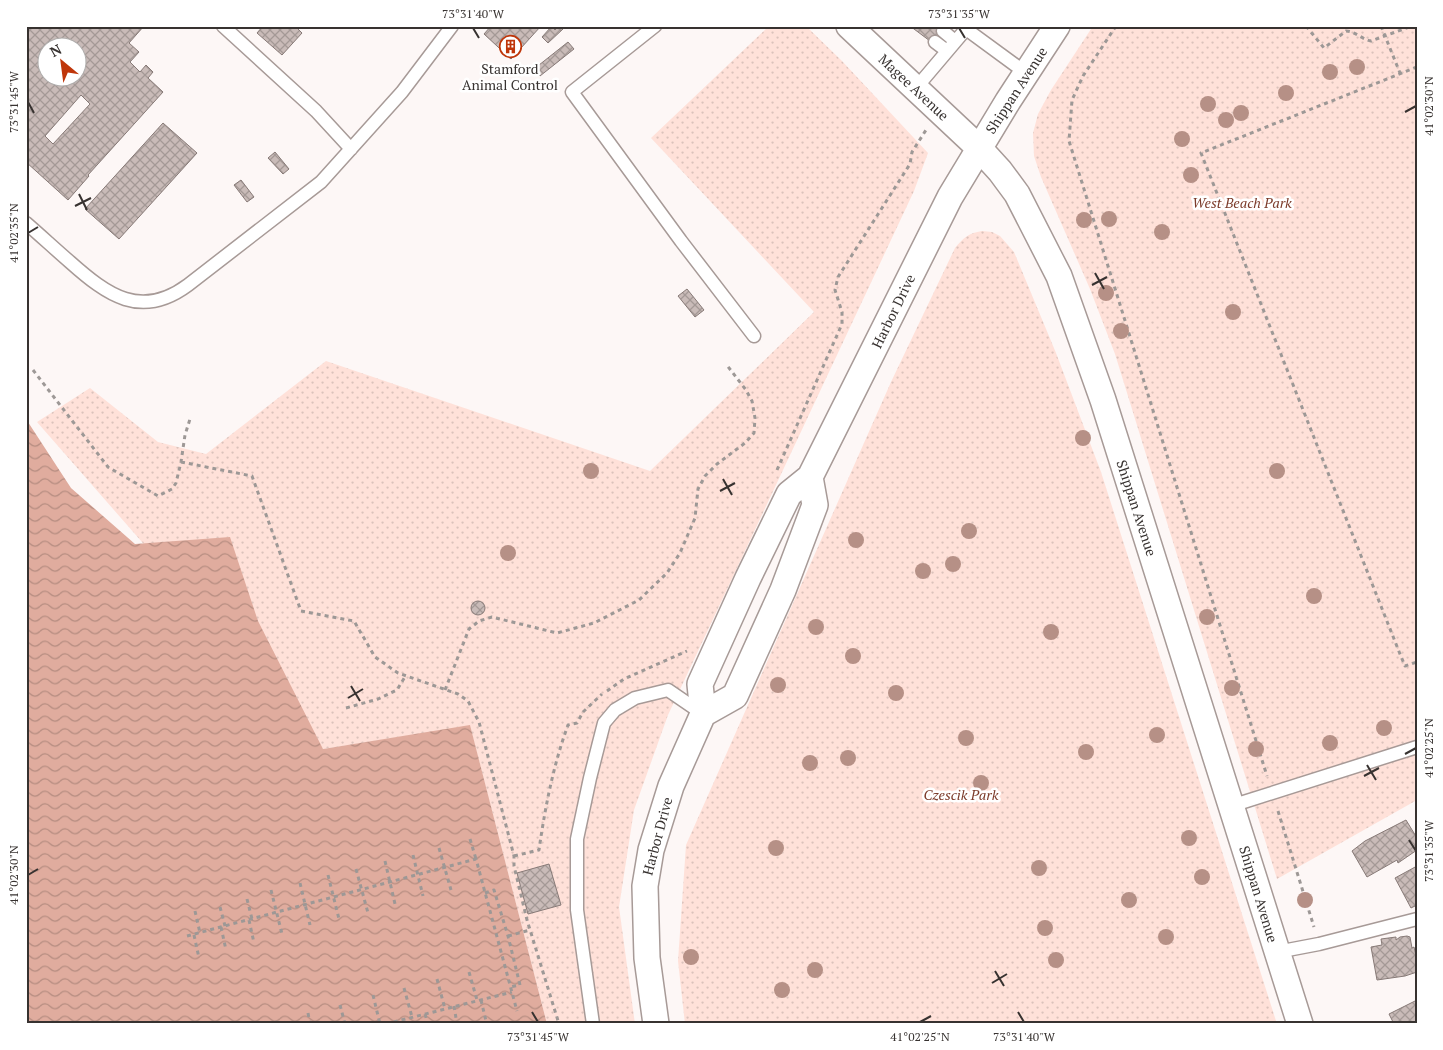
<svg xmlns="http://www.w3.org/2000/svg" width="1443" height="1050" font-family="'PT Serif',serif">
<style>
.park{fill:url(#park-dots)}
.water{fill:url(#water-waves)}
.building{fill:url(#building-cross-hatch);stroke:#877a77;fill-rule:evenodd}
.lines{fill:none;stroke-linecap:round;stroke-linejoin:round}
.service-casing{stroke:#a79a97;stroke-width:15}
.minor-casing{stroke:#a79a97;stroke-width:28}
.path{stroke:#9d9896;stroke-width:3;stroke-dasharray:4 4;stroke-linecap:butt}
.service{stroke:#fff;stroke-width:12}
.minor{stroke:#fff;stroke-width:25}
.tree{fill:#b69086}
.ticks{fill:none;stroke:#373230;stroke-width:2}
.labels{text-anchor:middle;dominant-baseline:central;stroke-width:5;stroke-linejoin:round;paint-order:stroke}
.poi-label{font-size:14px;fill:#373230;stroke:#fff}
.street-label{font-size:14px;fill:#373230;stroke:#fff}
.park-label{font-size:14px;font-style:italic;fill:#7c3b2a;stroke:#fff}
.neatline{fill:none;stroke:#373230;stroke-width:2}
.ticks-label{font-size:12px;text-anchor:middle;fill:#373230}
</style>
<defs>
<pattern id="park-dots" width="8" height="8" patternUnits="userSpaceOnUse" patternTransform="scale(1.25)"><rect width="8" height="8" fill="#ffe1d9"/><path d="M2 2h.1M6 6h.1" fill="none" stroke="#dbc2bb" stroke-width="1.8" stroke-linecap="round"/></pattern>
<pattern id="water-waves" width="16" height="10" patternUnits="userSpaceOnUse" patternTransform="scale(1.25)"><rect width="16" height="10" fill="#e0ac9e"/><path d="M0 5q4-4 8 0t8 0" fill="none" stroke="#b68d81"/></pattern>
<pattern id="building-cross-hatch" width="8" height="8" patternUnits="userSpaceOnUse" patternTransform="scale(1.25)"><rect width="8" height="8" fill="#c9bbb8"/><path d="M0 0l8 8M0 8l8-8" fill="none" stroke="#a49996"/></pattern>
</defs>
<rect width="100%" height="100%" fill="#fdf7f6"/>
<path class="park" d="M 769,26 L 806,26 L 842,61 L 928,153 L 914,191 L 668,715 L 634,810 L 619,907 L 635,1024 L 547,1024 L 470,726 L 323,749 L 37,422 L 90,388 L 158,442 L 206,454 L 326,361 L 650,471 L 814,312 L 651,138 Z
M 1093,26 L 1417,26 L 1417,800 L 1277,879 L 1115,354 L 1090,289 L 1041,177 L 1034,156 L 1033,133 L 1038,114 L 1051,90 Z
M 982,231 L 992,232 L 1000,236 L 1014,252 L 1056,353 L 1101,472 L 1277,1024 L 685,1024 L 678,961 L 686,845 L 891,382 L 955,248 C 963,238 969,233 982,231 Z"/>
<path class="water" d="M 26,419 L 71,488 L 135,544 L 230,537 L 258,621 L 323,749 L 470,725 L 547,1024 L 26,1024 Z"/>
<path class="building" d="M 26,26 L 144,26 L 129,43 L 139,52 L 130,62 L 140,72 L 146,65 L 153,72 L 148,78 L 163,92 L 88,175 L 89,176 L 68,200 L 26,162 L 26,155 L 28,153 L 26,152 ZM 48,48 L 78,48 L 78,78 L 48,78 ZM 81,95 L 90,104 L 53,144 L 45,136 Z
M 263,26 L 295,26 L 302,33 L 282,55 L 257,33 Z
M 491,26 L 541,26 L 511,59 L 484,34 Z
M 550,26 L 556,26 L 554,29 L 555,30 L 559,26 L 563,29 L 548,43 L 542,37 L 551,27 Z
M 910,26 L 946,26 L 934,44 Z
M 568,42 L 574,49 L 540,76 L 534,69 Z
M 163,123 L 197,153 L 119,239 L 85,209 Z
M 275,152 L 289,169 L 283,174 L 268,158 Z
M 241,180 L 254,197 L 247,202 L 234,185 Z
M 687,289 L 704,310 L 695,317 L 678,296 Z
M471 608a7 7 0 1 1 14 0a7 7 0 1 1-14 0Z
M 1406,820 L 1417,838 L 1417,850 L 1398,863 L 1397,860 L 1367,877 L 1352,851 L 1365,841 Z
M 549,864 L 561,905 L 528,914 L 517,873 Z
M 1417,866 L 1417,905 L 1411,908 L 1395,878 Z
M 1407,936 L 1410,937 L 1412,948 L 1414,947 L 1417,960 L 1417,972 L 1405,976 L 1377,980 L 1371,947 L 1382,945 L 1381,939 L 1396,937 L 1396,940 L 1400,937 Z
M 1417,1000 L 1417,1024 L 1394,1024 L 1389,1014 Z"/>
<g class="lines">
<defs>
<path id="service" d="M 223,26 L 316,111 L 351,149
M 655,26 L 572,92 L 681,241 L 754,336
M 943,31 L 955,41
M 935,42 L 947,51
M 916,88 L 966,29 L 1026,73
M 26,223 C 41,236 55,249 70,262 C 107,295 141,320 188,285 L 321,182 L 402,92 L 452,26
M 1231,806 L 1417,747
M 1277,952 L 1319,944 L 1417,919
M 593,1024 L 577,910 L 577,839 L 590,778 L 604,723 L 615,710 L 635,698 L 668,690 L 703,714"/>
<path id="minor" d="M 849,26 L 979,148 L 1000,171 L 1017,194 L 1059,276 L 1103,400 L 1300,1024
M 703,714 L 735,696 L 783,590 L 815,505 L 810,477
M 656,1024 L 647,958 L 645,886 L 651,850 L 671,786 L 703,714 L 700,684 L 748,578 L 789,494 L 810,477 L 950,197 L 1008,101 L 1057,26"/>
</defs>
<use href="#service" class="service-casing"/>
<use href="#minor" class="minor-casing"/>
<path class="path" d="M 1116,26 L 1083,76 L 1072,100 L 1069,141 L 1267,776
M 1306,26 L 1324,48 L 1346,31 C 1355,31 1361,39 1371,41 L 1412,26
M 1381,26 L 1400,73
M 1417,67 L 1201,153 L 1400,654 L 1405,666 L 1417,662
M 33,370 L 108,467 L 158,496 L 172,489 L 176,483 L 181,462 L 185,435 L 190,419
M 181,462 L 252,476 L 301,611 L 354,621 L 375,657 L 398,673 L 458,694 L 468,701 L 479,722 L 514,856 L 514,866 L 527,920 L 559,1024
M 777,470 L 842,324 L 842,312 L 835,290 L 838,277 L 910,164 L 912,152 L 926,130
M 445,690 L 469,629 L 479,621 L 492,617 L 557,633 L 594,623 L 639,600 L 667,573 L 680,553 L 695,518 L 698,489 L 705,476 L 717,464 L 745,443 L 754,433 L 755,418 L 752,401 L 746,390 L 726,364
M 607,691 L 624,679 L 687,651
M 346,708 L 378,699 L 397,690 L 406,675
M 1278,811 L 1314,927
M 470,839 L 476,859
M 439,848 L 451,890
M 413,855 L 423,896
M 514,856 L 539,850 C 545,808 553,766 568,725 L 577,723 L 583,712 L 602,694
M 385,861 L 395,904
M 356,869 L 368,913
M 328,875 L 339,919
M 300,883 L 310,925
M 271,890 L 282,934
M 485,893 L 494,890 L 508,936 L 520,985 L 510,987
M 247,899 L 252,919
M 220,907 L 225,926
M 195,911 L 200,933
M 249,920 L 254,943
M 221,927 L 226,950
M 194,935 L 199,958
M 187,936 L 476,859 L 517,1011
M 508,936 L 530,930
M 469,972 L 477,1000
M 437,979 L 445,1009
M 404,988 L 412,1017
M 373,995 L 380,1024
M 481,1000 L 486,1021
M 340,1005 L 345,1024
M 454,1006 L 457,1024
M 308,1013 L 310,1024
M 425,1014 L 428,1024
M 275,1021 L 276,1024
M 386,1024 L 512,992"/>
<use href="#service" class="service"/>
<use href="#minor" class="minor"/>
</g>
<g class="tree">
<circle cx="1357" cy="67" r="8"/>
<circle cx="1330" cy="72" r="8"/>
<circle cx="1286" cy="93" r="8"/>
<circle cx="1208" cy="104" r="8"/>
<circle cx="1241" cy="113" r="8"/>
<circle cx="1226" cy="120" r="8"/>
<circle cx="1182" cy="139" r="8"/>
<circle cx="1191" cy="175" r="8"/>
<circle cx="1109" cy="219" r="8"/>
<circle cx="1084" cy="220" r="8"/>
<circle cx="1162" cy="232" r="8"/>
<circle cx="1106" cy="293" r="8"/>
<circle cx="1233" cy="312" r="8"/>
<circle cx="1121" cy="331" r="8"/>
<circle cx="1083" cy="438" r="8"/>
<circle cx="591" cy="471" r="8"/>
<circle cx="1277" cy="471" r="8"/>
<circle cx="969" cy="531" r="8"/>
<circle cx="856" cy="540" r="8"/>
<circle cx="508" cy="553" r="8"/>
<circle cx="953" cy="564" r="8"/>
<circle cx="923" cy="571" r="8"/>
<circle cx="1314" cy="596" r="8"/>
<circle cx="1207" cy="617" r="8"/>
<circle cx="816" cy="627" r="8"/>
<circle cx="1051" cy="632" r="8"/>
<circle cx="853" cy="656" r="8"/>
<circle cx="778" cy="685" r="8"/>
<circle cx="1232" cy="688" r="8"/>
<circle cx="896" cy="693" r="8"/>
<circle cx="1384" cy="728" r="8"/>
<circle cx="1157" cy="735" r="8"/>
<circle cx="966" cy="738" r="8"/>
<circle cx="1330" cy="743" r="8"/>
<circle cx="1256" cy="749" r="8"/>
<circle cx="1086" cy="752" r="8"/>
<circle cx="848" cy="758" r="8"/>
<circle cx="810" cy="763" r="8"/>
<circle cx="981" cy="783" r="8"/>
<circle cx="1189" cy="838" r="8"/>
<circle cx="776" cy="848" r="8"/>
<circle cx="1039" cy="868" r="8"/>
<circle cx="1202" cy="877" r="8"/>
<circle cx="1129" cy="900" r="8"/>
<circle cx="1305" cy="900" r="8"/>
<circle cx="1045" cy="928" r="8"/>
<circle cx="1166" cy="937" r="8"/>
<circle cx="691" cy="957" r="8"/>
<circle cx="1056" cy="960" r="8"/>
<circle cx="815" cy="970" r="8"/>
<circle cx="782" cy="990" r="8"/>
</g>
<path class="ticks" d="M 473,28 L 479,38M 959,28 L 965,38M 28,102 L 34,113M 1405,112 L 1416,106M 79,194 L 87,210M 75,206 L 91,198M 28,233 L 38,227M 1095,273 L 1104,289M 1092,285 L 1107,277M 723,479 L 732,495M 720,491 L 735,483M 351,686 L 360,701M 348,698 L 363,689M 1405,754 L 1416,748M 1367,765 L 1376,780M 1364,776 L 1379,768M 1409,840 L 1416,851M 28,875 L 38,869M 995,971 L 1004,986M 992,983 L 1007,974M 532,1012 L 538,1022M 1018,1012 L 1024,1022M 920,1022 L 931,1016"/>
<defs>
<symbol id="building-ring" viewBox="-11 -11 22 22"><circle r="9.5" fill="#fff" stroke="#bf360a" stroke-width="1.5"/><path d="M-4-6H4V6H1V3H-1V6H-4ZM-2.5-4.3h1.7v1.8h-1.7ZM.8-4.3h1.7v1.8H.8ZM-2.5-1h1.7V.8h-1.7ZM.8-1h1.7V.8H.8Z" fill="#bf360a"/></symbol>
</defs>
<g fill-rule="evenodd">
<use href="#building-ring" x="498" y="34" width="25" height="25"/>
</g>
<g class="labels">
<g class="poi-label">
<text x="510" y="68">Stamford<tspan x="510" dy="16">Animal Control</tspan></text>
</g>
<g class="street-label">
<text transform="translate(914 87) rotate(43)">Magee Avenue</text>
<text transform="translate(1016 90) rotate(-57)">Shippan Avenue</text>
<text transform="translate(893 311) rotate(-64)">Harbor Drive</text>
<text transform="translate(1137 508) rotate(72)">Shippan Avenue</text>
<text transform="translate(657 836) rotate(-75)">Harbor Drive</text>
<text transform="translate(1259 894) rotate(73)">Shippan Avenue</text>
</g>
<g class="park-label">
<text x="1242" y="202">West Beach Park</text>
<text x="961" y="794">Czescik Park</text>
</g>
</g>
<rect width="1443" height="1050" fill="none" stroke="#ffffff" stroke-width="55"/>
<g transform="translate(62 62) rotate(331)"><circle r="24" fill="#ffffff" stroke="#afadac"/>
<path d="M0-4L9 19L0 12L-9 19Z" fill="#bf360a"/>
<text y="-8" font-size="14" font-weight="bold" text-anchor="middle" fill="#373230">N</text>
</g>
<rect x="28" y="28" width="1388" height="994" class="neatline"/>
<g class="ticks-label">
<text x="473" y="18">73°31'40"W</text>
<text x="959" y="18">73°31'35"W</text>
<text transform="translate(14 102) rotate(-90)" y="4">73°31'45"W</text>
<text transform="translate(1429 106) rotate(-90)" y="4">41°02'30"N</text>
<text transform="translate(14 233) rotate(-90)" y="4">41°02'35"N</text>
<text transform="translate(1429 748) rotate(-90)" y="4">41°02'25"N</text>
<text transform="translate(1429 851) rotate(-90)" y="4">73°31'35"W</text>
<text transform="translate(14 875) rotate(-90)" y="4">41°02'30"N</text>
<text x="538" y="1041">73°31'45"W</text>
<text x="920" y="1041">41°02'25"N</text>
<text x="1024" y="1041">73°31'40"W</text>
</g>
</svg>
